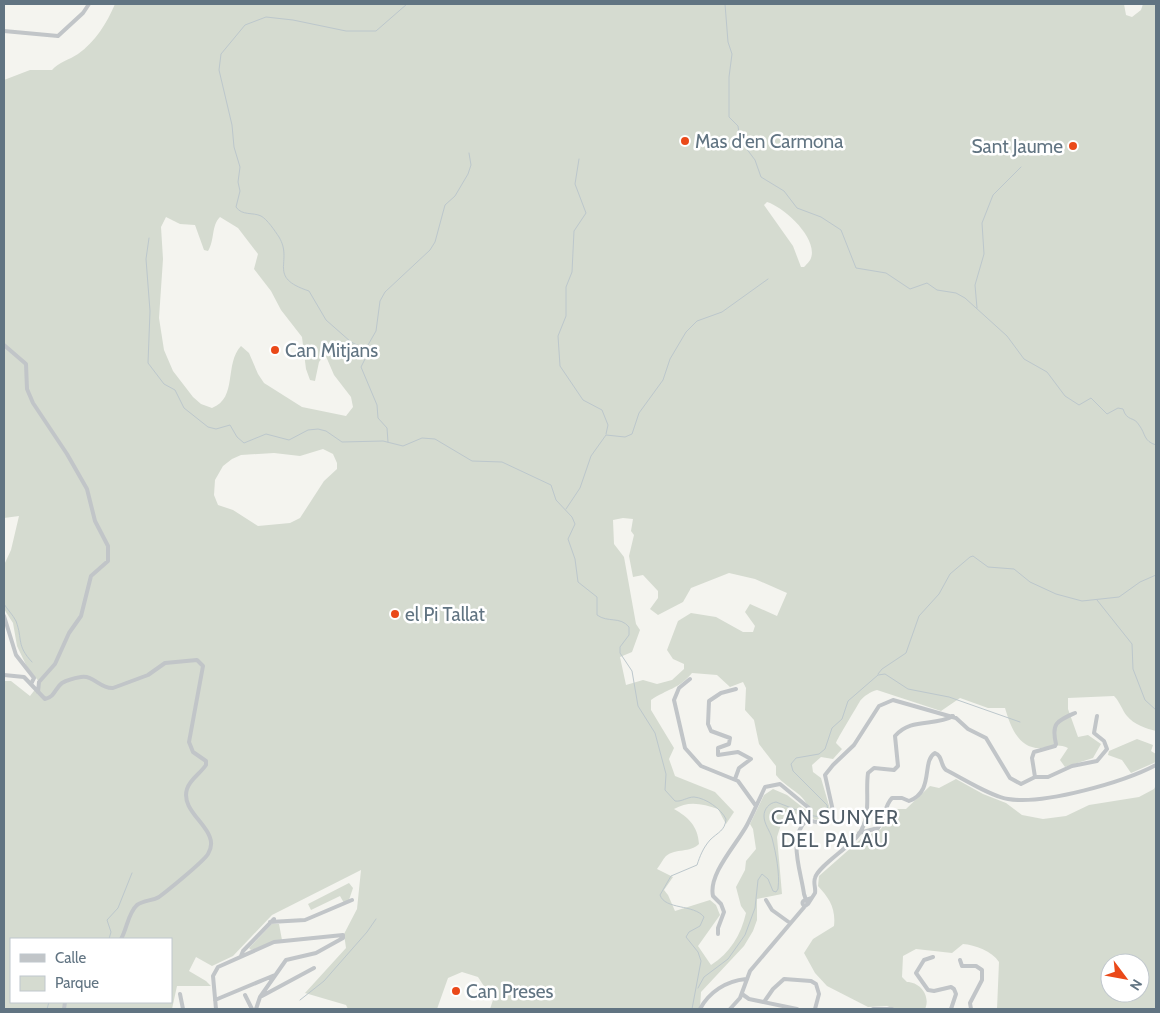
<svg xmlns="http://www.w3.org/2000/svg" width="1160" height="1013" font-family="Cabin,sans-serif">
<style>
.green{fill:#d5dbd0;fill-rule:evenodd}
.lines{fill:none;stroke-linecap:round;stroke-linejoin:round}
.stream{stroke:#bcc7cc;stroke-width:1}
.minor{stroke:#c1c5c8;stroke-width:4}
.poi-dot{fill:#ea4919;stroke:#fff;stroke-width:2}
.labels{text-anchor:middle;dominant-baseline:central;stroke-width:5;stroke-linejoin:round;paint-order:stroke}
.poi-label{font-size:19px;fill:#617482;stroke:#fff;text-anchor:start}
.neighbourhood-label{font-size:20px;letter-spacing:1px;fill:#505d67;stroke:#fff}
</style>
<rect width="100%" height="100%" fill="#f4f4ef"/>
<path class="green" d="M 115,4 L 1124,4 L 1126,15 L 1132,17 L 1141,10 L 1143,4 L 1156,4 L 1156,731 C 1147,729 1133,724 1127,716 C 1122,710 1120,702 1114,696 L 1068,698 L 1068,709 L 1078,737 L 1088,735 L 1101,744 L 1093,758 L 1065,767 L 1060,760 L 1068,748 C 1057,743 1052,747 1041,748 C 1018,749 1010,725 1005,708 L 988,708 L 960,698 L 941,711 L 877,690 C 870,692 864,696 860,701 C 857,707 837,739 836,743 L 842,749 L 833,759 L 821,757 L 812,765 L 813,772 L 821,778 L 830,809 L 829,816 L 820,821 L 812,818 C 806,791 791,793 776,775 L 776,766 L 759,744 L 754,720 L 745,710 L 746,688 L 743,682 L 730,687 L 717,675 L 692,673 C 679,689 667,689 651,700 L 651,710 L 674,748 L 669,759 L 675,776 L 715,792 L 734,812 L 726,824 L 718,809 C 703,804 689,800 674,809 C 688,817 698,826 699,844 C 690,853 676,848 666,856 C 663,859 660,865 657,869 L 673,877 L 664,890 L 668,895 L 675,911 L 710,900 L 716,905 L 720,915 L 698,946 L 711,965 C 730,953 741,935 746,913 L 741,906 L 736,887 L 745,870 L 746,861 L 756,849 L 753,829 L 750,824 L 764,795 L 773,789 L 787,795 L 806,810 L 805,816 L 785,812 L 777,837 L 782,894 L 757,899 L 757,920 L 753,931 L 744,946 L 701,992 L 700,1009 L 490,1009 L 493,1000 L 478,977 L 462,972 L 448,978 L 437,1009 L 348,1009 L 346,1005 L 305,993 L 346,948 L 344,934 L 357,909 L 361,870 L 272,915 L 233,956 L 212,966 L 196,957 L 189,971 L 206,981 L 211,986 L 177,986 L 172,1009 L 4,1009 L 4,681 L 11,681 L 30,696 L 40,683 L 27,667 L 17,646 L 13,623 L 4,609 L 4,565 L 11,550 L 19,516 L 4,518 L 4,80 L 30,70 L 52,70 C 59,62 69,60 78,54 C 95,42 107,23 115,4 ZM 767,202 C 784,207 818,238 811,258 C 810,261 806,265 804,267 L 801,267 L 793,246 L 764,205 ZM 166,217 L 180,224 L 195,225 L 204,250 L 208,251 C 215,240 211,226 220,217 L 238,228 L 258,254 L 254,269 L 271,291 L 281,310 L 302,337 L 306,369 L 310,380 L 315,381 L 319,362 L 325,354 L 334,375 L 351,397 L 353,407 L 346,416 L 302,407 L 264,383 L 258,374 L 249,353 L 241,346 C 224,364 238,398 212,408 L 201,404 L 193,397 L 173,371 L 164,350 L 159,318 L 163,259 L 161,227 ZM 323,449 L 333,454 L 337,463 L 337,469 L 324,481 L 300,518 L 290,523 L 258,526 L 233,510 L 218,505 L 214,495 L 215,480 L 223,466 L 232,459 L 241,455 L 274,453 L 300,456 ZM 623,518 L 633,519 L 631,531 L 634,535 L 629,556 L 633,577 L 643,575 L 658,591 L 658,598 L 650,609 L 658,615 L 683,602 L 691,588 L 729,573 L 755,579 L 787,593 L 777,616 L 750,604 L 745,612 L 755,626 L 753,632 L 743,632 L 716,617 L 691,613 L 678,621 L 667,650 L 673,659 L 684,664 L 684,669 L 672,680 L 657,684 L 643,680 L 626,685 L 620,657 L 632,652 L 640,630 L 636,624 L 624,557 L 614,544 L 613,520 ZM 11,939 L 171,939 L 171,1002 L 11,1002 Z
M 1137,739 L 1153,745 L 1151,751 L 1156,754 L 1156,762 L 1131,773 L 1122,760 L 1108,755 L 1109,751 Z
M 956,779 L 983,794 L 1006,803 L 1022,815 L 1043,819 L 1066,816 L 1089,805 L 1139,797 L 1154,789 L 1156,785 L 1156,1009 L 997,1009 L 999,962 C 992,951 975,945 963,944 L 952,953 L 916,949 L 903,956 L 902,977 L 907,982 C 920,982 931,996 925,1009 L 894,1009 L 887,1006 L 868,1007 L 827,986 L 815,973 L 804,953 L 813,939 L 834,926 C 836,908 829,898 818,886 L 819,876 L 861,839 L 881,829 L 890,809 L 906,809 L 930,786 L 939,788 ZM 1110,963 L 1140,963 L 1140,993 L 1110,993 Z
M 349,883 L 353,888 L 349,900 L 344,903 L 340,896 L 311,910 L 308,904 Z
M 272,924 L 279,924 L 282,940 L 251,950 L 249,948 Z"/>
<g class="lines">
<path class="stream" d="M 725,4 L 728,42 L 732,54 L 729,77 L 729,117 L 738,126 L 740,140 L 755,160 L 761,177 L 784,191 L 797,208 L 821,217 L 841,230 L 856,268 L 886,273 L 910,289 L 927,283 L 937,290 L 956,293 L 965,298 L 1007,336 L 1024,359 L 1047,372 L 1065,396 L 1079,405 L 1091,398 L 1107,414 L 1118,408 L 1123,409 C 1127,422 1134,416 1139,425 C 1146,434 1143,441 1156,445
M 579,159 L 575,184 L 586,213 L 574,231 L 572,272 L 566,287 L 566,316 L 558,336 L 560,366 L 583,400 L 602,410 L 608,425 L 606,434
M 149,238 L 146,259 L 150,311 L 148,363 L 164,384 L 175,390 L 184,408 L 208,427 L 216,429 L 230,425 L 237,437 L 244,443 L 266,434 L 289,440 L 308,430 L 318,429 L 326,431 L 342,442 L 383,441 L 403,446 L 422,438 L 435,439 L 472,461 L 502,462 L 551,485 L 556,500 L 572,517 L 575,524 L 568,539 L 575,559 L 578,582 L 597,597 L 597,615 C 608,623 620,616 629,627 L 629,635 L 620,647 L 620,653 L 632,671 L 638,706 L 655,733 L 666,774 L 665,790 L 675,801 C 682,802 687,797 694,797 C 706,798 721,809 726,819 C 725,831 718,832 710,840 C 703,848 700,856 697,865 L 671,876 L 660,895 C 665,910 694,904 704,917 L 700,926 L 689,932 L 686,937 L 698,952 L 701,961 L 692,1009
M 977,308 L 975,285 L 984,254 L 982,223 L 993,195 L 1021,167
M 367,350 L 351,342 L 326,320 L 309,291 C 266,277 294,262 279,237 C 275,231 267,219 261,216 C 253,212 242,216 236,207 L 240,191 L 238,182 L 240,167 L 234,147 L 232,125 L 219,70 L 221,54 L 245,25 L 266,17 L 293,20 L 346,31 L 376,31 L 407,4
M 388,442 L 387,428 L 378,418 L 377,405 L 361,367 L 367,355 L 368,345 L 376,331 L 380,301 L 385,292 L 430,250 L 435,242 L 445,205 L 455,196 L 468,174 L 471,165 L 469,153
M 566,509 L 580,488 L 591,456 L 606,435 L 625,437 L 632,434 L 639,413 L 663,380 L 670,359 L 686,332 L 697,321 L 722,312 L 768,279
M 1097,600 L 1132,644 L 1133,669 L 1145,700 L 1156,710
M 4,604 C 7,609 13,615 16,621 C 23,640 16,645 32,662
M 878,674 L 882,669 L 906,653 L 919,616 L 939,594 L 950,574 L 970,557 L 973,556 L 988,567 L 1014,569 L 1030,582 L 1056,594 L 1082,601 L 1119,597 L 1140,582 L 1156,575
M 810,815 C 817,817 823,818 828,811 L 827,805 L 793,771 L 791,764 L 796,758 L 819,754 L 825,749 L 832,728 L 842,719 L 848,701 L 878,675 L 885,674 L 908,689 L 949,697 L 1020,722
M 109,939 L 111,932 L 107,920 L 118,908 L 132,873
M 698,988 L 704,977 L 728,959 L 745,935 L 755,908 L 758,880 L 762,874 L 768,879 L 773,891 L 776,892 L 778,889 C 780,873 776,854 772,838 C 770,831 764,824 764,816 C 764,809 769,803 776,802 L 807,814
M 300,1000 L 324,981 L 367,932 L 376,919
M 47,1009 L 49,1002"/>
<path class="minor" d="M 4,31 L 58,36 L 83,13 L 89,4
M 4,345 L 26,364 L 27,389 L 33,403 L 67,454 L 87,489 L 95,521 L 108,546 L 108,561 L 91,576 L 81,616 L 69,633 L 55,664 L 39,682 L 38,692
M 4,616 L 16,655 L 34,678 L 31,684
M 4,675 L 24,677 L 45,699 C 55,697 55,688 62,683 C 67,680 75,678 81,677 C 94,675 100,689 113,688 L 148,675 L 165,663 L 197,660 L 203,666 L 189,742 L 193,752 L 206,761 L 206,765 C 200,774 190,779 187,789 C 179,814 223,830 208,854 C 203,862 167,891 159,897 C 152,901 144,900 137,905 C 128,913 127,929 121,939
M 690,679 L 679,688 L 674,700 L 685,748 L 701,766 L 738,781 L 756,806
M 1035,777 L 1032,758 L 1034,752 L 1055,746 L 1056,744 C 1051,723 1057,721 1075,713
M 735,779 L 739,768 L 751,759 L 738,752 L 718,755 L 718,748 L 729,744 L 730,738 L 711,731 L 708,724 L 709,701 L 721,693 L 736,689
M 807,820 L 821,823 L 830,819 L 833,811 L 825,775 L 833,765 L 854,745 L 879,706 L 893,700 L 956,718 L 968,729 L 986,738 L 1010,778 L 1021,784 L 1035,777 L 1048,777 L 1072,766 L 1097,761 L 1107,749 L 1104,741 L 1094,733 L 1097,716
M 807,820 C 787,837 801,871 804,894 L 806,900 L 811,898
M 859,833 L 878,828 C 885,819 884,806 892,798 L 902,798 L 909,801 C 935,791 921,761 935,753 C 943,756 940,765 946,770 C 962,778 992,797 1008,799 C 1044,805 1124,782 1156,765
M 766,900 L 772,910 L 790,923
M802.5 903a2.5 2.5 0 1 1 5 0a2.5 2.5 0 1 1-5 0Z
M 808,904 L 815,893 C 816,888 813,883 815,878 C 818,866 850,847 859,834 C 872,815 865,794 868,773 L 874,768 L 894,770 L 898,766 L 895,736 C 911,717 935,727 953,716
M 270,922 L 305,920 L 352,900
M 718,934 L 718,928 L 724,912 L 721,904 L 713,896 C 708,874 737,844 747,825 C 753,813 759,800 765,787 L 780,784 L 809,808 L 807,820
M 241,956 L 243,951 L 274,919
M 933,957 L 924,960 L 916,973 L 928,990 L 934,991 L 951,987 L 954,989 L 956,994 L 951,1009
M 960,960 L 962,966 L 976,966 L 982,970 L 982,980 L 970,1003 L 971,1009
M 180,994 L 183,1009
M 742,994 L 749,999 L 797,1009
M 245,995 L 252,1009
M 262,996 L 314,968
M 215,1000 L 275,975
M 764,1002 L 773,989 L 784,979 L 811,981 L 816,984 L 819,994 L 815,1009
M 64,1009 L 65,1002
M 216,1009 L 213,976 L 218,967 L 274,942 L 343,935 L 343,938 L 316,953 L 286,960 L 260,997 L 256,1009
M 700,1009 C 709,992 726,981 746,979
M 730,1009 L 740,998 L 750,971 L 806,905
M 873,1009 L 892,1009"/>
</g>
<g class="poi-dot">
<circle cx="685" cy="141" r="5"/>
<circle cx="1073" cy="146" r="5"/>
<circle cx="275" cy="350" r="5"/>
<circle cx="395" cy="614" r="5"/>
<circle cx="456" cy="991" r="5"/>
</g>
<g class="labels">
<g class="poi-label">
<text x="695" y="141">Mas d'en Carmona</text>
<text x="1063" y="146" text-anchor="end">Sant Jaume</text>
<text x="285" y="350">Can Mitjans</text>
<text x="405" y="614">el Pi Tallat</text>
<text x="466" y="991">Can Preses</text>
</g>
<g class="neighbourhood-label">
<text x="835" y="817">CAN SUNYER<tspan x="835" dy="23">DEL PALAU</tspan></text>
</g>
</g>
<rect width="1160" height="1013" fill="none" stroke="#617482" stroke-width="10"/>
<rect x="10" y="938" width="162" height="65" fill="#ffffff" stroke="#c0c7cd"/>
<rect x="20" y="954" width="25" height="8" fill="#c1c5c8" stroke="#c0c7cd"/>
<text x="55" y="963" font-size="15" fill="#617482">Calle</text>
<rect x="20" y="976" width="25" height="15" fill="#d5dbd0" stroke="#c0c7cd"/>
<text x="55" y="988" font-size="15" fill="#617482">Parque</text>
<g transform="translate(1125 978) rotate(122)"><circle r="24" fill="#ffffff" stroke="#c0c7cd"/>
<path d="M0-4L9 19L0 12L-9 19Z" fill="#ea4919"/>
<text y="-8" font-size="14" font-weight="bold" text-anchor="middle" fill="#617482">N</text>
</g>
</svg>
